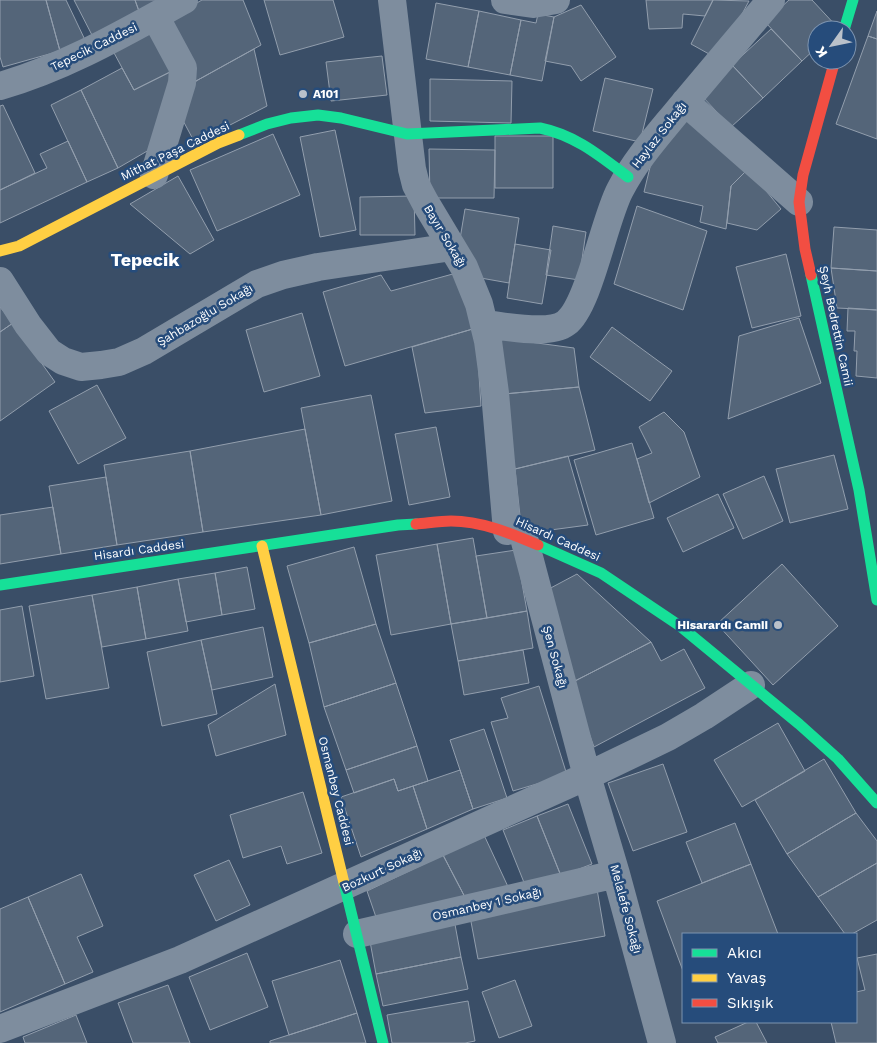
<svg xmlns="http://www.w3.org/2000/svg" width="877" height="1043" font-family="'Work Sans',sans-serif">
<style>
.building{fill:#546579;stroke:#929ead}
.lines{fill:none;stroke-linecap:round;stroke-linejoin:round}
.street{stroke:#7e8d9e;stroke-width:28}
.fast{stroke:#16e098;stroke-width:11}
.slow{stroke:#ffcf43;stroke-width:11}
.jam{stroke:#f24e42;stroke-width:11}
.poi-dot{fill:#bac1ca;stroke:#264c7b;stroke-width:2}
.labels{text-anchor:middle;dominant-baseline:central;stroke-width:5;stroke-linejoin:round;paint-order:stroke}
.street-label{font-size:12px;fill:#fff;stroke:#264c7b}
.poi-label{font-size:12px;font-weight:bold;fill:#fff;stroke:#264c7b;text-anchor:start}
.district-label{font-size:18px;font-weight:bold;fill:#fff;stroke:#264c7b}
</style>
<rect width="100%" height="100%" fill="#3a4e67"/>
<path class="building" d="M 0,0 L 46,0 L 60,51 L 3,67 L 0,57 Z
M 46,0 L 66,0 L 86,42 L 60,51 Z
M 74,0 L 135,0 L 140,14 L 94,39 Z
M 135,0 L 166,0 L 140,14 Z
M 202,0 L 243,0 L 261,45 L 196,81 L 163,22 Z
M 264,0 L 333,0 L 344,37 L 280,55 Z
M 646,0 L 713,0 L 705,16 L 683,14 L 682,28 L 649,29 Z
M 713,0 L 749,1 L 718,59 L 691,44 Z
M 789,0 L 812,0 L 838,28 L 836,30 L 817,30 L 817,47 L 802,61 L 765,22 Z
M 436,3 L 479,11 L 468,67 L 426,59 Z
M 581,5 L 616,57 L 581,81 L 571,66 L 545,61 L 554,17 Z
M 479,11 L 521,20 L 510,75 L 468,67 Z
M 877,11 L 877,39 L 868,36 Z
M 538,14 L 554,17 L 542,81 L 510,75 L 521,20 L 536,23 Z
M 155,28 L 178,68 L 134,90 L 113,51 Z
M 771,29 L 802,61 L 763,98 L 732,65 Z
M 868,36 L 877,39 L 877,139 L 836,124 Z
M 254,49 L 267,106 L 195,143 L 180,115 L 196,81 Z
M 382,56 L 387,95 L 331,101 L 326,62 Z
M 732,65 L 763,98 L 731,127 L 700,94 Z
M 122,68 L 134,90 L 178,68 L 149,150 L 118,168 L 81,90 Z
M 605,78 L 653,89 L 640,142 L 593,131 Z
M 430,79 L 512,81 L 511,123 L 430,121 Z
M 81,90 L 118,168 L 87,182 L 51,105 Z
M 3,105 L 35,173 L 0,190 L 0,106 Z
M 688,118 L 748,169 L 731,186 L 726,229 L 700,222 L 703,206 L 644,192 L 652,159 Z
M 335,130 L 356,230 L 320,237 L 300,137 Z
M 273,134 L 300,195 L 217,231 L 190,170 Z
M 495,136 L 553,136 L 553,188 L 495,188 Z
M 68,141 L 87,182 L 0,223 L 0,190 L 47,168 L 40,154 Z
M 429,149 L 495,150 L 494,198 L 430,198 Z
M 748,169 L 781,209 L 757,230 L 727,223 L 731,186 Z
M 178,176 L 214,240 L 190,254 L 130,204 Z
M 414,196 L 415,235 L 360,235 L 360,197 Z
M 637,206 L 707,231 L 683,310 L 614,284 Z
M 465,209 L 519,218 L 509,283 L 475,277 L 460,239 Z
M 553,226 L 586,232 L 579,280 L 546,275 Z
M 834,227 L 877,230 L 877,271 L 831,268 Z
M 515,244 L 551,250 L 542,304 L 507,298 Z
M 786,254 L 801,316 L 752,328 L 736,267 Z
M 831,268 L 877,271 L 877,310 L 837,308 Z
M 460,272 L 476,328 L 345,366 L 323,292 L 381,275 L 391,291 Z
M 0,307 L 13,323 L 0,332 Z
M 848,308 L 877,310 L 877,378 L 856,376 L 857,351 L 854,351 L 855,331 L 847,331 Z
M 302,313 L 320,376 L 264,392 L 246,330 Z
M 799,318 L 821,383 L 728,419 L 739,336 Z
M 13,323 L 55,382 L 0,421 L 0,332 Z
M 612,327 L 672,371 L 650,401 L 590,357 Z
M 476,328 L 481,406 L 425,413 L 412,347 Z
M 500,338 L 574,348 L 579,387 L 504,394 Z
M 97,385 L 126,438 L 78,464 L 49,411 Z
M 579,387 L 595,450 L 515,469 L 504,394 Z
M 371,395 L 392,501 L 321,515 L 301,408 Z
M 664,412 L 684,432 L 700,477 L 649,503 L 637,459 L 652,453 L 639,427 Z
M 436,427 L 450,497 L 409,505 L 395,434 Z
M 305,429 L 321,515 L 203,532 L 190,451 Z
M 632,443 L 654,518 L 596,535 L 574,460 Z
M 190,451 L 203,532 L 117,545 L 104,465 Z
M 834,455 L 848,509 L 790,523 L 776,469 Z
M 568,456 L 588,525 L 543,531 L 520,516 L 515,469 Z
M 764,476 L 783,521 L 743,539 L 723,494 Z
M 106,477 L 117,545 L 61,554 L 49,486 Z
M 718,494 L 734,528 L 683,552 L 667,518 Z
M 53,507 L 61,554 L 0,564 L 0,515 Z
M 473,538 L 487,618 L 451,624 L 437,544 Z
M 437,544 L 451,624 L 391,635 L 376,555 Z
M 354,547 L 376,624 L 309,643 L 287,566 Z
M 516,550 L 527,611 L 487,618 L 476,556 Z
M 782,564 L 838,626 L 773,685 L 717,624 Z
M 247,567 L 255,609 L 222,615 L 215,573 Z
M 215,573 L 222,615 L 186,622 L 178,579 Z
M 577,574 L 651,642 L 571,683 L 545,591 Z
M 178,579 L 188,631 L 146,639 L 137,587 Z
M 137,587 L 146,639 L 102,647 L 92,595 Z
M 92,595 L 109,688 L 46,699 L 29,606 Z
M 22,606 L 34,676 L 0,682 L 0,610 Z
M 527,611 L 533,648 L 458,661 L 451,624 Z
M 376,624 L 396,683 L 324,707 L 309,643 Z
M 263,627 L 273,677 L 212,690 L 201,640 Z
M 201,640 L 217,714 L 162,726 L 147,652 Z
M 651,642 L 661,661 L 684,649 L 705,688 L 594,747 L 571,683 Z
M 523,650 L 529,683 L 464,695 L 458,661 Z
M 396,683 L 417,746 L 346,770 L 324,707 Z
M 275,684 L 286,735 L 216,756 L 208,725 Z
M 539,686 L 567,775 L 513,791 L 491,722 L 508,718 L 501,698 Z
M 778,723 L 805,771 L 742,807 L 714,760 Z
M 484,729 L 507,798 L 473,809 L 450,740 Z
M 417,746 L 428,781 L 398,791 L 394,779 L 354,793 L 346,770 Z
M 824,759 L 856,813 L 787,854 L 755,800 Z
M 663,764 L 687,832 L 633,851 L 608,783 Z
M 460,770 L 473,809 L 427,829 L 413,786 Z
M 394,779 L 398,791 L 413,786 L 427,829 L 361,857 L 341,797 Z
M 303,792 L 322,853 L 287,864 L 281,846 L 243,858 L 230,815 Z
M 568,804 L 592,864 L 561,876 L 537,816 Z
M 856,813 L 877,841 L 877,863 L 818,897 L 787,854 Z
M 537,816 L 561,876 L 527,890 L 503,830 Z
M 735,823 L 751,864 L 702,883 L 686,842 Z
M 484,835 L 510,891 L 468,903 L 443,855 Z
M 443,855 L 468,903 L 378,923 L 367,891 Z
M 229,860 L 250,905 L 216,921 L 194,875 Z
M 877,863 L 877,920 L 852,934 L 845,934 L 818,897 Z
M 751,864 L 778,934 L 683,934 L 683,971 L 657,901 Z
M 81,874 L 103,926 L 77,937 L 93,972 L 65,984 L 28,897 Z
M 597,889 L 605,936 L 478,959 L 469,911 Z
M 28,897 L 65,984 L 0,1012 L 0,909 Z
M 454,919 L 461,957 L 376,974 L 369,936 Z
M 247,953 L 268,1007 L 210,1030 L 189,977 Z
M 877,954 L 877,1043 L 836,1043 L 831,1022 L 856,1022 L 856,992 L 865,990 L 857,958 Z
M 461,957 L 468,989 L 383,1006 L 376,974 Z
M 340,960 L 357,1013 L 289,1035 L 272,981 Z
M 515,980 L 532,1026 L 499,1038 L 482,992 Z
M 168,985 L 190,1043 L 133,1043 L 118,1003 Z
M 468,1001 L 475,1041 L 465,1043 L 392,1043 L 387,1015 Z
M 357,1013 L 366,1043 L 270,1043 L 270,1041 Z
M 76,1015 L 87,1043 L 25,1043 L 23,1037 Z
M 748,1022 L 756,1022 L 767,1043 L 718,1043 L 715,1037 Z"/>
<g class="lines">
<path class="street" d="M 392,0 L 412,169 L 416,185 L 425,202 L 464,267 L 479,304 L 488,341 L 495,393 L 507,531
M 505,0 L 533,4 L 556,0
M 0,86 C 66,67 124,33 184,0
M 685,102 L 799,202
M 154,175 L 182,83 L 183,68 L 155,16
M 0,281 L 28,325 L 49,352 L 63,361 L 81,367 L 101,365 L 119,362 L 144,351 L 257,284 L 283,275 L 318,267 L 452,247
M 484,324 C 505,326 549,336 566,323 C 589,306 604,220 620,190 C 636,159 659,134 681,107 C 711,71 741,36 771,0
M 524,538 L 587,776 L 616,874 L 662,1043
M 357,934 L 616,874
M 0,1029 L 180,960 L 587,776 L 668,737 L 704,716 L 751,685"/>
<path class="fast" d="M 844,30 L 853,0
M 239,135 L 267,124 L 291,118 L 318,115 L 341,118 L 407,134 L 540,128 C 575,135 600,156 628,177
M 811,275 L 859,490 L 877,600
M 538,545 L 601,573 L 680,626 L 799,724 L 838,759 L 877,803
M 0,585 L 398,525 L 416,524
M 344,883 L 383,1043"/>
<path class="slow" d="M 0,251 L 19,246 L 218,143 L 239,135
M 262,546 L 344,883"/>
<path class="jam" d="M 811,275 L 805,249 L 799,202 L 803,175 L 835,60
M 416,524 C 428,523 440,521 451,521 C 481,521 510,533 538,545"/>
</g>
<g class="poi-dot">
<circle cx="303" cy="94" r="5"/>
<circle cx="778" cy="625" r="5"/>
</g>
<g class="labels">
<g class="street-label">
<text transform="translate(94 47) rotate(-26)">Tepecik Caddesi</text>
<text transform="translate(659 135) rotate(-52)">Haylaz Sokağı</text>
<text transform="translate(175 151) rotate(-26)">Mithat Paşa Caddesi</text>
<text transform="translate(445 236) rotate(59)">Bayır Sokağı</text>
<text transform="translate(205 315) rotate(-31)">Şahbazoğlu Sokağı</text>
<text transform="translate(836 326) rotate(78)">Şeyh Bedrettin Camii</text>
<text transform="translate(558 539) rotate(24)">Hisardı Caddesi</text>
<text transform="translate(139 550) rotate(-8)">Hisardı Caddesi</text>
<text transform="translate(555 657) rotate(75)">Şen Sokağı</text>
<text transform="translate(336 791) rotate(76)">Osmanbey Caddesi</text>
<text transform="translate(382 870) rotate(-25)">Bozkurt Sokağı</text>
<text transform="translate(487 904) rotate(-13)">Osmanbey 1 Sokağı</text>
<text transform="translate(626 909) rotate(75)">Melalefe Sokağı</text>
</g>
<g class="poi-label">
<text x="313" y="94">A101</text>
<text x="768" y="625" text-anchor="end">Hisarardı Camii</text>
</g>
<g class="district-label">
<text x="145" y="259">Tepecik</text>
</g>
</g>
<rect x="682" y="933" width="175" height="90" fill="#264c7b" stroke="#7d94b0"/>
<rect x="692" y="949" width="25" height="8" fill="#16e098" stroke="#7d94b0"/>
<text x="727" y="958" font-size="15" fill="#ffffff">Akıcı</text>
<rect x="692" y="974" width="25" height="8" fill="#ffcf43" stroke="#7d94b0"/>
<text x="727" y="983" font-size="15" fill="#ffffff">Yavaş</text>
<rect x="692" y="999" width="25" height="8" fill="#f24e42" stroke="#7d94b0"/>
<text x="727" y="1008" font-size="15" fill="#ffffff">Sıkışık</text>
<g transform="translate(832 45) rotate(237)"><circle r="24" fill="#264c7b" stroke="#7d94b0"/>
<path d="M0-4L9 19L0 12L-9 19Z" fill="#bac1ca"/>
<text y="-8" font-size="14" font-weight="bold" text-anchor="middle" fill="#ffffff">K</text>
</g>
</svg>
